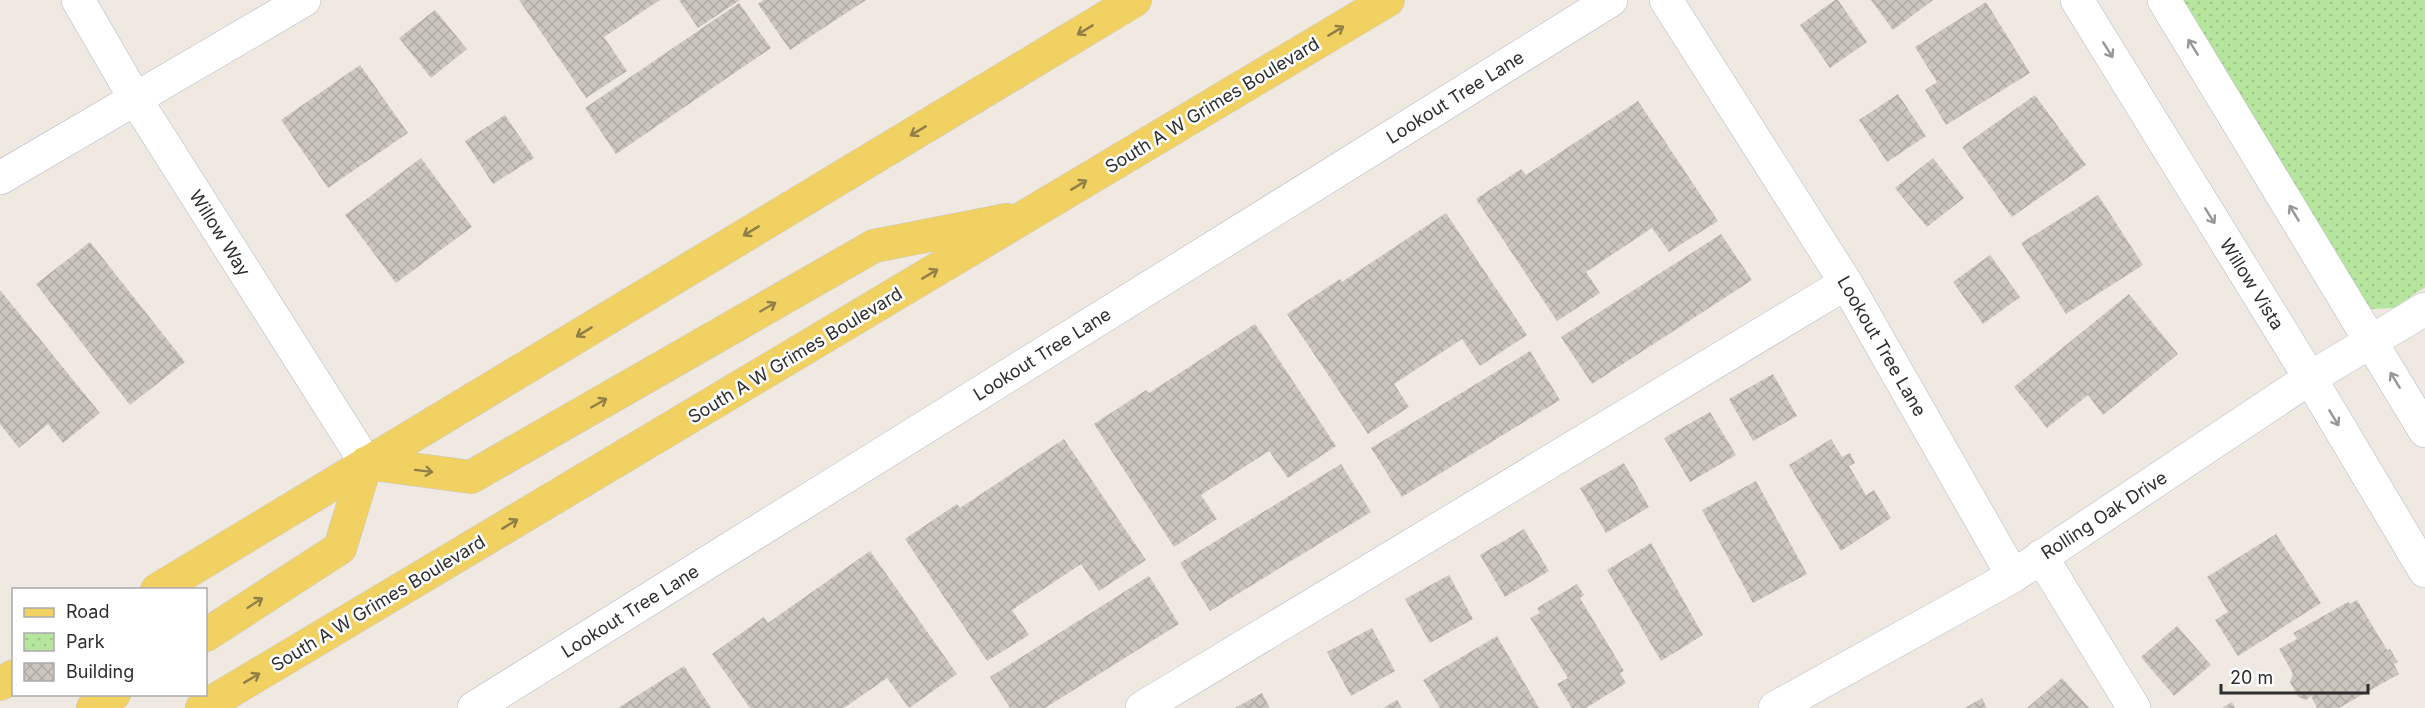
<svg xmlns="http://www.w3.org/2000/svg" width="2425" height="708" font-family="Inter,sans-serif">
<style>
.park{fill:url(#park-dots)}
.building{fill:url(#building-cross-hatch)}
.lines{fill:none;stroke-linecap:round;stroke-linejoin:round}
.minor-casing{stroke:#b4b7c1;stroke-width:34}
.major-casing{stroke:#c9c9c9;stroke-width:34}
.minor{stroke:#fff;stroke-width:33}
.major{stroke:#f2d163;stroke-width:33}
.oneway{stroke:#908048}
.oneway2{stroke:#969696}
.labels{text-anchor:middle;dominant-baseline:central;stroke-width:5;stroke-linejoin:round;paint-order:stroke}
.street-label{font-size:18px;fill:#2e2e2e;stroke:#fff}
</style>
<defs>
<pattern id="park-dots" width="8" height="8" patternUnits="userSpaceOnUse" patternTransform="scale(1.5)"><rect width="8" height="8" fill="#b6e59e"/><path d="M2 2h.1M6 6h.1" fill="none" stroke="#9dc588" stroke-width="1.8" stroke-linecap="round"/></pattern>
<pattern id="building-cross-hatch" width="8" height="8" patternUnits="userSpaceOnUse" patternTransform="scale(1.5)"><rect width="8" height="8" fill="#cbc7bf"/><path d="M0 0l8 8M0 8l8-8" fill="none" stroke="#afaba4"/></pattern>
</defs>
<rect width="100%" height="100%" fill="#efe9e1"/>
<path class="park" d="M 2181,0 L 2425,0 L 2425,287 L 2394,308 L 2372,309 L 2357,297 Z"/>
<path class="building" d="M 519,0 L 660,0 L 604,37 L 627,71 L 586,98 Z
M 679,0 L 740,0 L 698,28 Z
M 763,0 L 866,0 L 790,50 L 758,4 Z
M 1835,0 L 1838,0 L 1867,42 L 1830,68 L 1800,25 Z
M 1871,0 L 1933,0 L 1893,30 Z
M 1986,2 L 2030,73 L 1946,125 L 1925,90 L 1937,82 L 1915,47 Z
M 739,3 L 771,48 L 616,154 L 585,108 Z
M 435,10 L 467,49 L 431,78 L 399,38 Z
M 360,65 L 408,133 L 328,188 L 281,120 Z
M 1898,94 L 1926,136 L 1887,162 L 1859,120 Z
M 2035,95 L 2086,165 L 2012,217 L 1962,147 Z
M 1638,101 L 1718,221 L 1669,252 L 1652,228 L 1586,272 L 1600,293 L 1557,321 L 1476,199 L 1521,169 L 1526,175 Z
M 505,115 L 534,158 L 493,184 L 465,141 Z
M 421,158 L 472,227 L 396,283 L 345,215 Z
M 1933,158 L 1964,198 L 1927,227 L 1895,188 Z
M 2098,195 L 2143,265 L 2066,314 L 2021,243 Z
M 1446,213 L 1527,335 L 1480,366 L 1462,339 L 1394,384 L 1409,407 L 1368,434 L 1287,314 L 1340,279 L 1342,282 Z
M 1721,234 L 1752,280 L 1592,384 L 1561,337 Z
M 90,242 L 185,362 L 130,405 L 36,284 Z
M 1990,255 L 2020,297 L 1983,324 L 1953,282 Z
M 0,290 L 100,413 L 63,443 L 48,424 L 19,448 L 0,424 Z
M 2129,294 L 2178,354 L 2103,415 L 2088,395 L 2047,428 L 2014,387 Z
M 1255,324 L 1336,446 L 1288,478 L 1269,451 L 1201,495 L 1217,519 L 1174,547 L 1094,424 L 1146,390 L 1149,393 Z
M 1530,351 L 1560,400 L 1402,497 L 1371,448 Z
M 1773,374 L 1797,416 L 1753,441 L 1729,399 Z
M 1710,412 L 1736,455 L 1690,482 L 1664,438 Z
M 1064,439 L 1146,560 L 1099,591 L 1081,564 L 1012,610 L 1029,635 L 987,661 L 905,539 L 957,504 L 960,508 Z
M 1831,439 L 1842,457 L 1850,453 L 1855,463 L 1849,466 L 1866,495 L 1874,490 L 1891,518 L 1841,551 L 1789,465 Z
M 1624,463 L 1649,507 L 1606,533 L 1580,488 Z
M 1341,464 L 1371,512 L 1210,611 L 1180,563 Z
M 1756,481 L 1807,574 L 1753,603 L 1702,510 Z
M 1524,529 L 1549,571 L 1505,597 L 1480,555 Z
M 2276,534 L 2321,603 L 2238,656 L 2215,620 L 2228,612 L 2207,577 Z
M 1651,543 L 1703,635 L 1661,661 L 1607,570 Z
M 870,551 L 957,674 L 909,708 L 887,678 L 844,708 L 750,708 L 712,654 L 764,617 L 768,623 Z
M 1449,575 L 1473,619 L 1430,643 L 1405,599 Z
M 1149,576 L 1179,624 L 1045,708 L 1010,708 L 990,677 Z
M 1577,584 L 1584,595 L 1580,598 L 1624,671 L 1620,673 L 1626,683 L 1586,708 L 1572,708 L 1557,684 L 1568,678 L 1530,618 L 1540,613 L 1537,608 Z
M 2357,600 L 2387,650 L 2390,649 L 2398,662 L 2394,664 L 2399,674 L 2339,708 L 2317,708 L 2311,696 L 2306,700 L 2298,697 L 2290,682 L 2293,674 L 2279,649 L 2297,639 L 2293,633 L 2348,602 L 2350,604 Z
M 2177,626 L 2211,665 L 2174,696 L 2141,657 Z
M 1372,628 L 1395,671 L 1351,696 L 1327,652 Z
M 1497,636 L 1539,708 L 1440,708 L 1423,680 Z
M 684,666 L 711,708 L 618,708 Z
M 2062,678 L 2089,708 L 2027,708 Z
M 1262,693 L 1270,708 L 1235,708 Z
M 1982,698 L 1987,708 L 1965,708 Z
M 1397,700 L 1402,708 L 1383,708 Z
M 2232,702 L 2235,708 L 2222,708 Z"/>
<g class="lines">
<defs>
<path id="minor" d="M 78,0 L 136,100 L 366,463
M 1666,0 L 1846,283 L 2013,576
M 2077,0 L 2310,378 L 2425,571
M 2164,0 L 2425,431
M 0,178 L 304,0
M 2041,556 L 2134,708
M 474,708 L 1611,0
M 1142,708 L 1846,283
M 1775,708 L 2013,576 L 2310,378 L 2425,309"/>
<path id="major" d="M 157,590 L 1135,0
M 206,635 L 340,548 L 366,463 L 471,477 L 874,246 L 1007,220
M 0,684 L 14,676
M 93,708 L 114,694
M 202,708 L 1388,0"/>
</defs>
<use href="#minor" class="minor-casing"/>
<use href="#major" class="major-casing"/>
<use href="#minor" class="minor"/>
<use href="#major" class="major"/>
</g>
<defs><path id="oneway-shaft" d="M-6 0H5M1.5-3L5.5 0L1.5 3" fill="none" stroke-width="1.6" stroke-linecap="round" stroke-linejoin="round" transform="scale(1.5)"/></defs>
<g class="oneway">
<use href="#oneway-shaft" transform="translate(1085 30) rotate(149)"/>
<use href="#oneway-shaft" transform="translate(1336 31) rotate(-31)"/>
<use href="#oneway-shaft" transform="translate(918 131) rotate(149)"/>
<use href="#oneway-shaft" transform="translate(1079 185) rotate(-31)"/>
<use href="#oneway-shaft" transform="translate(751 231) rotate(149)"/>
<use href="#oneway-shaft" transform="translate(930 274) rotate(-31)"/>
<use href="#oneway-shaft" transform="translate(768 307) rotate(-30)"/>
<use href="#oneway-shaft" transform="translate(584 332) rotate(149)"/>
<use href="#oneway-shaft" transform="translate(599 403) rotate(-30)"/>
<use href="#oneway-shaft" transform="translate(424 471) rotate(7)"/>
<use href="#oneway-shaft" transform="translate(510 524) rotate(-31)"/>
<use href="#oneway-shaft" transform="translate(255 603) rotate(-33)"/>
<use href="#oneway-shaft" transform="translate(252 678) rotate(-31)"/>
</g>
<g class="oneway2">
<use href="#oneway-shaft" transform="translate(2193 47) rotate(-122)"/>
<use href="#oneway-shaft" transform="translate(2108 50) rotate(58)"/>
<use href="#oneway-shaft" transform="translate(2294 213) rotate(-121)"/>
<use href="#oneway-shaft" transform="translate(2210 216) rotate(58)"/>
<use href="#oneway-shaft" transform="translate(2395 380) rotate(-121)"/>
<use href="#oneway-shaft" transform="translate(2334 418) rotate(59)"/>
</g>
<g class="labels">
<g class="street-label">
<text transform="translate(1455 97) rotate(-32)">Lookout Tree Lane</text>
<text transform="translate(1212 105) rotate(-31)">South A W Grimes Boulevard</text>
<text transform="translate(220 233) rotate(58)">Willow Way</text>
<text transform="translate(2252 284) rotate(58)">Willow Vista</text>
<text transform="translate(1882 346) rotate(60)">Lookout Tree Lane</text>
<text transform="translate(1042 354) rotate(-32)">Lookout Tree Lane</text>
<text transform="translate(795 355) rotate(-31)">South A W Grimes Boulevard</text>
<text transform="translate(2104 515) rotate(-33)">Rolling Oak Drive</text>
<text transform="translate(378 603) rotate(-31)">South A W Grimes Boulevard</text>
<text transform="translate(630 611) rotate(-32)">Lookout Tree Lane</text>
</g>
</g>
<rect x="12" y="588" width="195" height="108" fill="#ffffff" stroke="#ababab" stroke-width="1.5"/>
<rect x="24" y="608" width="30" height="9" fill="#f2d163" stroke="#ababab" stroke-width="1.5"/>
<text x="66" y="618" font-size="18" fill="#2e2e2e">Road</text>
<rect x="24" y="633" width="30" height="18" fill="url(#park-dots)" stroke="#ababab" stroke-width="1.5"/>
<text x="66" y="648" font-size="18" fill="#2e2e2e">Park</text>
<rect x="24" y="663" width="30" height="18" fill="url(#building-cross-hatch)" stroke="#ababab" stroke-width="1.5"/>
<text x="66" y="678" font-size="18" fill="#2e2e2e">Building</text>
<path d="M2221 684v9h147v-9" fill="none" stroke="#2e2e2e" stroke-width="3"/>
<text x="2230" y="684" font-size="18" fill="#2e2e2e" stroke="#ffffff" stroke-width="4.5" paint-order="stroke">20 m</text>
</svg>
